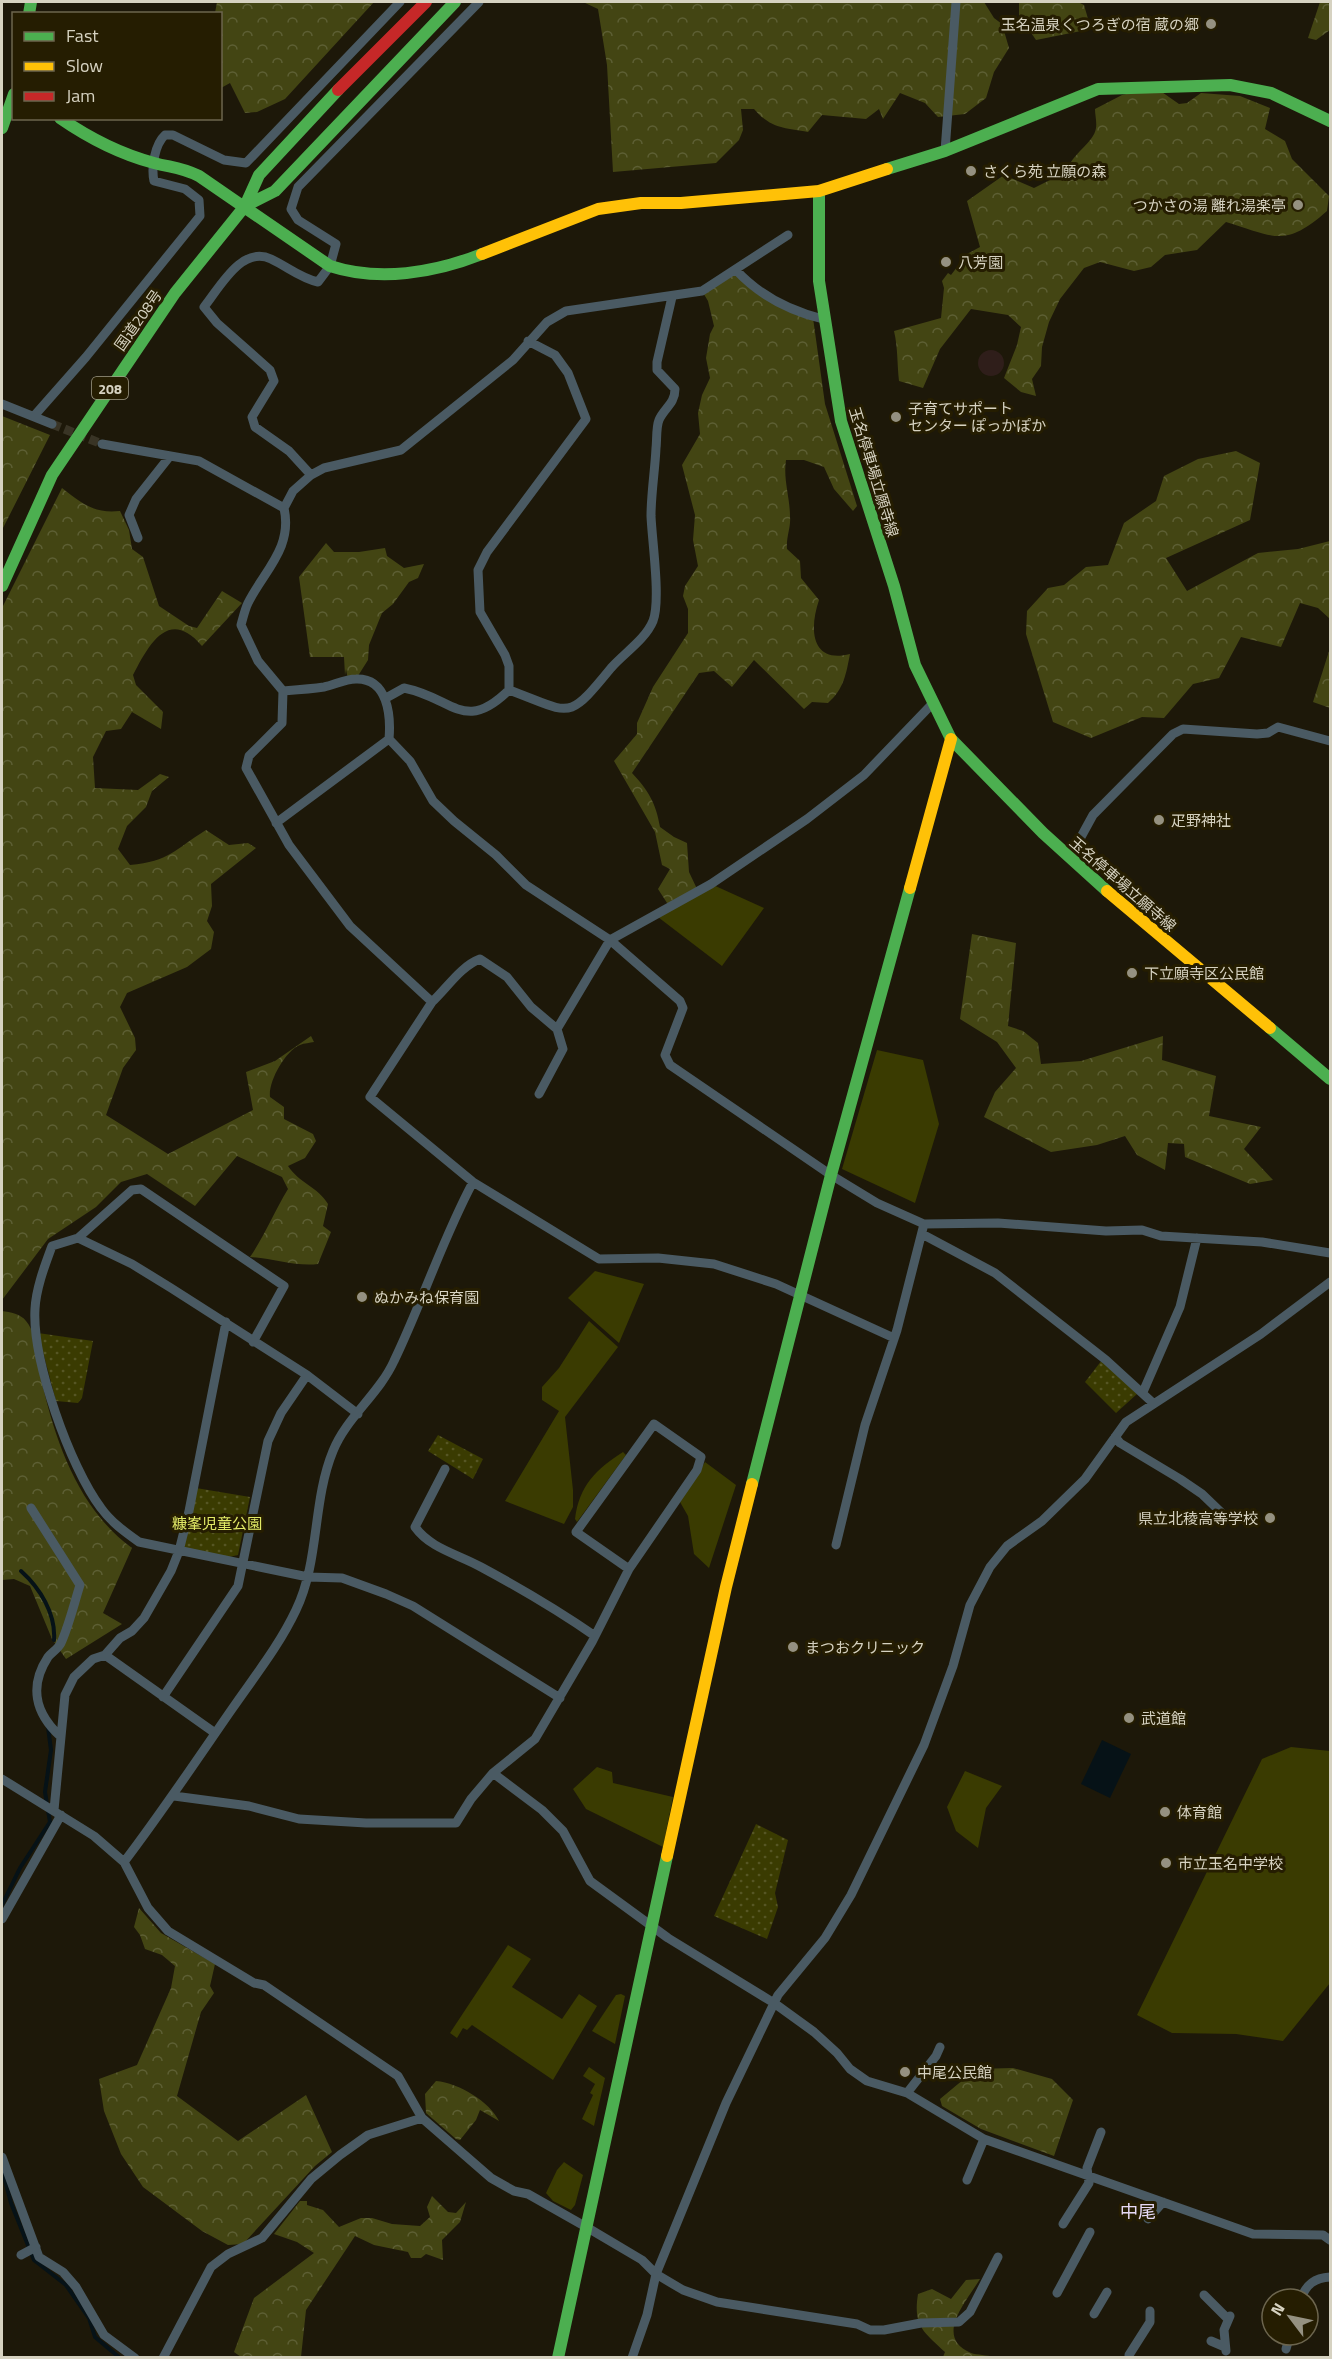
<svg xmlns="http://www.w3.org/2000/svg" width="1332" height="2359" font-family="'Titillium Web','Noto Sans JP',sans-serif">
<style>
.commercial{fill:#2f1e1a}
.grass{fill:#3a3b01}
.forest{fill:url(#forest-crowns)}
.park{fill:url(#park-dots)}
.water{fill:#061217}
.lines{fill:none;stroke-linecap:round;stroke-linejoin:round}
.stream{stroke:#061217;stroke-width:4}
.street-tunnel{stroke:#393425;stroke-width:9;stroke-dasharray:9 4.5;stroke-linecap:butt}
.street{stroke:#4a5a63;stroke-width:9}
.fast{stroke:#4caf50;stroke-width:12}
.slow{stroke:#ffc107;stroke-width:12}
.jam{stroke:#c62828;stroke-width:12}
.poi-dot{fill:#959181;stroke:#251d01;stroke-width:2}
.labels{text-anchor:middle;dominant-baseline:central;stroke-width:6;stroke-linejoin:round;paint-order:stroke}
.shield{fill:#251d01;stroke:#a19c87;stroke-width:1.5}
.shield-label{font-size:14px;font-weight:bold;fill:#d6d2c1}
.poi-label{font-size:15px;fill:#d6d2c1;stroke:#251d01;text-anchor:start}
.street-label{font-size:15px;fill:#d6d2c1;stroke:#251d01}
.park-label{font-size:15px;fill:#e2ea66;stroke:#251d01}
.quarter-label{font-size:18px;fill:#e6d9f5;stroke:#251d01}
</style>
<defs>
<pattern id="forest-crowns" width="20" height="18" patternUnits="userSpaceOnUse" patternTransform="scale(1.5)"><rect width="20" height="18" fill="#434513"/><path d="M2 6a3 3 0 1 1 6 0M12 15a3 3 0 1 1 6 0" fill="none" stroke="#5d5f34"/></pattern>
<pattern id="park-dots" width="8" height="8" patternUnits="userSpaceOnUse" patternTransform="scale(1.5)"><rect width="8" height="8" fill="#3a3b01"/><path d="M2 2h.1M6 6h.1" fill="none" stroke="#565624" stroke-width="1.8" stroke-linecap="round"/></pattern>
</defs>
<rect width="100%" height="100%" fill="#1d1809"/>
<path class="commercial" d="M978 363a13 13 0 1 1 26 0a13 13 0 1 1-26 0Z"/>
<path class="grass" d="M 711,884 L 764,908 L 722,966 L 654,914 Z
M 877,1050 L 923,1060 L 939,1124 L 915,1203 L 842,1169 Z
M 595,1271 L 644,1284 L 619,1343 L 568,1298 Z
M 589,1321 L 618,1347 L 565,1417 L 573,1490 L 573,1507 L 564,1524 L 505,1501 L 559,1411 L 542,1400 L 542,1387 L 559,1368 Z
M 623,1452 L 626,1455 L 577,1522 L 575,1519 C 579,1486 596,1469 623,1452 Z
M 705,1462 L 736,1485 L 709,1568 L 694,1554 L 688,1516 L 680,1502 Z
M 1291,1747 L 1330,1751 L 1330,1983 L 1283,2041 L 1236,2034 L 1172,2033 L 1137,2015 L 1262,1759 Z
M 597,1767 L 612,1772 L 613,1783 L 673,1797 L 663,1847 L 586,1809 L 573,1789 Z
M 965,1771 L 1002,1786 L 986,1808 L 978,1848 L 956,1831 L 947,1807 Z
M 508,1945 L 531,1959 L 512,1987 L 562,2019 L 579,1994 L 597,2006 L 553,2080 L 472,2025 L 467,2030 L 463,2028 L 457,2038 L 450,2033 Z
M 621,1994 L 625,1996 L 615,2044 L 592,2031 L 616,1995 Z
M 589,2067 L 605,2078 L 594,2126 L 582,2119 L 593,2095 L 590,2093 L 595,2084 L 583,2076 Z
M 564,2162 L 583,2175 L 575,2205 L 571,2210 L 553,2201 L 546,2193 L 557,2170 Z"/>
<path class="forest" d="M 217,2 L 374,2 L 285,99 L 257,112 L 245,113 L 230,83 L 221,88 L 220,14 L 215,13 Z
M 583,2 L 984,2 L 994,18 L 1002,24 L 1009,48 L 994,72 L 986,98 L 965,114 L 938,117 L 925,103 L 900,93 L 883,119 L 879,109 L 866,119 L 822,115 L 808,132 C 785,128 771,129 754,109 L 741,109 L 743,130 L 739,140 L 716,163 L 613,172 L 607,65 L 598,9 Z
M 1019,2 L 1078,2 L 1084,5 L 1091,29 L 1036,40 L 1019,15 Z
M 1320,2 L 1330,2 L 1330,30 L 1316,40 L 1308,38 Z
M 1148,89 L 1159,90 L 1179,104 L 1187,103 L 1201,93 L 1240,96 L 1270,108 L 1265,129 L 1285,141 L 1292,159 L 1329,196 L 1327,211 C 1285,248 1275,237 1226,222 L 1197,250 L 1165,255 L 1151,267 L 1134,271 L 1100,262 L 1084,268 L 1060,299 L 1049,322 L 1042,347 L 1041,366 L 1032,379 L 1036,396 L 1021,392 L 1004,378 L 1017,345 L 1021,327 L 1008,315 L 971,309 L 940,349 L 923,388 L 899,381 C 897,364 898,348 894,331 L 941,318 L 944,288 L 942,281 L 948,273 L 951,275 L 967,254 L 980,247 L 967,201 L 1004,175 L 1034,188 L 1066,172 C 1072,153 1094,143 1096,128 C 1097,122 1095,115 1095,109 L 1122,95 Z
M 736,270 L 749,283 L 813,318 L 825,404 L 857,506 L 853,511 L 834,489 L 824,467 L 804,460 L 786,460 C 783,480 790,497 790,517 C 791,527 786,537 787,549 L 800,561 L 801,578 L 819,600 C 809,629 811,664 850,654 C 846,674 844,689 828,703 L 812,702 L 804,709 L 754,660 L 732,687 L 714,671 L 699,673 L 632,773 C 648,790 656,803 660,827 L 674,837 L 687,843 L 689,872 L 698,891 L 669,906 L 658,889 L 670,869 L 662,865 L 655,832 L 614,761 L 637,734 L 637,723 L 653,687 L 688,633 L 688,609 L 683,596 L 685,586 L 698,566 L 693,540 L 695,515 L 682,465 L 700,434 L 698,413 L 702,395 L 710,378 L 706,358 L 710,334 L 714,326 L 708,301 L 702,291 Z
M 2,416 L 50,435 L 2,530 Z
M 1236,451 L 1260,463 L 1250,520 L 1166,558 L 1187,591 L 1258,553 L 1298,549 L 1330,541 L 1330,619 L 1318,608 L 1300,603 L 1281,647 L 1241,637 L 1219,678 L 1193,684 L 1164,718 L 1142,717 L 1091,738 L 1053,722 L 1026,634 L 1027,611 L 1048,588 L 1064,585 L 1086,567 L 1108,565 L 1124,523 L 1156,501 L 1164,476 L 1198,459 Z
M 62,488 C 81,503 94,514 120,511 L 129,530 L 132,549 L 143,557 L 159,606 L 189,626 L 197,628 L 222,591 L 242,603 L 202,646 C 169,607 149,644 133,675 L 136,685 L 163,712 L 161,729 L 132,712 L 121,729 L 106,731 L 93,757 L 95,788 L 138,790 L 160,774 L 169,777 L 152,791 L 146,807 L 127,826 L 118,849 L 130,865 C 170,861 174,850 206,830 L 229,845 L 248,843 L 256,848 L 211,884 L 212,906 L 207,921 L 214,932 L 211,949 L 187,967 L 127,993 L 120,1007 L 135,1038 L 136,1050 L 123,1068 L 106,1115 L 168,1154 L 253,1110 L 246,1072 L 275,1061 L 311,1036 L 314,1042 C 310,1043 304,1043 300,1045 C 285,1051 268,1082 270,1097 L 284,1107 L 284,1119 L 313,1134 L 316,1141 L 305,1158 L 288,1166 C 299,1183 318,1187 328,1204 L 323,1226 L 331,1232 L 318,1264 C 297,1267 272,1258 250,1257 C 265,1235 274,1212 288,1189 L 282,1177 L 237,1156 L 195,1206 L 147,1174 L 121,1182 L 96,1207 L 48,1239 L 2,1300 L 2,608 Z
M 326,543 L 334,552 L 359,552 L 385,548 L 387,556 L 404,568 L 424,564 L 418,578 L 409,582 L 393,604 L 382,613 L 369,645 L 368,660 L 356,679 L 348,680 L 346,669 L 345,675 L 344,657 L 310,657 L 299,577 Z
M 1330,648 L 1330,708 L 1313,702 Z
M 972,934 L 1016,943 L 1008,1026 L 1023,1031 L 1038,1043 L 1041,1064 L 1081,1061 L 1163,1036 L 1162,1060 L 1216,1076 L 1209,1116 L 1261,1127 L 1244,1149 L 1273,1180 L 1250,1184 L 1185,1157 L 1184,1144 L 1168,1143 L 1165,1170 L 1137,1155 L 1125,1136 L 1097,1145 L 1051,1152 L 984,1117 L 995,1092 L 1016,1068 L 997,1042 L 960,1019 Z
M 2,1311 C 10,1312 21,1314 26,1321 C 40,1338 38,1367 43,1387 C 57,1447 81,1511 132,1548 L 103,1613 L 122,1624 L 66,1659 L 52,1639 L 30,1586 L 14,1579 L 2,1580 Z
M 139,1908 L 161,1933 L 215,1964 L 210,1986 L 214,1993 L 201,2012 L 177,2096 L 238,2141 L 306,2095 L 332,2152 L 315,2166 L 243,2244 L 228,2245 L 202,2231 L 143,2187 L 121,2154 L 104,2111 L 99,2079 L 137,2065 L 171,1988 L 175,1966 L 162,1955 L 145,1949 L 140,1935 L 134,1927 Z
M 1013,2068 L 1052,2079 L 1073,2100 L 1054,2156 L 981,2129 L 942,2106 L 940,2099 L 976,2069 Z
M 436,2081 C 459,2083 490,2102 499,2121 L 480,2110 L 476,2120 L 460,2140 L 456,2139 L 426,2113 L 425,2094 Z
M 432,2196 L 448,2212 L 456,2213 L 466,2202 L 460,2222 L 442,2240 L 443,2260 L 426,2254 L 421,2258 L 411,2258 L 408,2252 L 374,2245 L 355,2236 L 306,2310 L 301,2357 L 241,2357 L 234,2352 L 254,2298 L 314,2253 L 297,2242 L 274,2234 L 300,2201 L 307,2201 L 307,2205 L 323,2210 L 339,2227 L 361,2218 L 372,2218 L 392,2224 L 420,2226 L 430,2217 L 427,2207 Z
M 980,2279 C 967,2301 933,2337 971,2353 C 977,2355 987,2355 994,2357 L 943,2357 L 945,2352 C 923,2331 913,2326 918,2294 L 932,2289 L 951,2299 L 966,2280 Z"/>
<path class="park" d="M 38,1333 L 93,1341 L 82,1398 L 78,1403 L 56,1401 Z
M 1102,1360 L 1137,1394 L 1116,1413 L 1085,1382 Z
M 438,1435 L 483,1459 L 473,1479 L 428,1451 Z
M 196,1488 L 250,1497 L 238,1555 L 229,1557 L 183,1548 Z
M 756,1824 L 788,1840 L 775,1893 L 778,1907 L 767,1939 L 714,1916 Z"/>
<path class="water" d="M 1102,1740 L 1131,1754 L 1110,1798 L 1081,1784 Z"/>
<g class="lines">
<path class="stream" d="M 21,1571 C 40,1588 56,1614 54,1640
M 2,1905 L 20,1868 L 50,1822 L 45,1792 L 51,1750 L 48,1727
M 2,2169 L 11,2203 L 34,2260 L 66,2285 L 89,2318 L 95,2337 L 120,2358"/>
<path class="street-tunnel" d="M 52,424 L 102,444"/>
<path class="street" d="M 945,151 L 956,2
M 788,235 L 702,291 L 566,311 L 547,322 L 513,360 L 401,450 L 324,468 L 311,475 L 293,491 L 284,508 C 293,548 264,571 248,603 C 245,609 243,618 241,625 L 258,661 L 283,691 L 282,723 L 249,756 L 246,768 L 289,845 L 350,926 L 432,1002 L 370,1097 L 473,1182 L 599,1259 L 658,1258 L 714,1264 L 776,1284 L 894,1338
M 736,270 C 759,295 791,311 823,319
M 2,404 L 52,424
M 34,416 L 86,357 L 200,216 L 199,200 L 185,189 L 154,181 C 151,167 155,144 165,135 L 173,135 L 224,160 L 246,163 L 400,2
M 102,444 L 199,461 L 284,508
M 311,475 L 289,451 L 255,427 L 252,417 L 274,381 L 270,370 L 217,323 L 204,307 C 220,287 242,245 271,259 C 288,267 300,278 318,282 L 330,266 L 336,244 L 298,220 L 291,209 L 298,187 L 479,2
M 138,538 L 129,515 L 136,499 L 170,456
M 509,690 C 572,713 566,723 611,668 C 624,653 645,640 653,621 C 661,600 652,541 651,516 C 651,494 655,470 656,448 C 657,440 656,427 659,420 C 664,408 675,404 675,389 L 657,370 L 657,362 L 672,297
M 283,691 C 296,690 310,689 324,687 C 334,685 345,679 356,679 C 388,678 391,716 389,739 L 410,761 L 433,801 L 454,821 L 496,855 L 526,885 L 610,940 L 680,1001 L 683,1008 L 665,1055 L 670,1065 L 831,1175 L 877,1203 L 924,1224 L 998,1223 L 1106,1231 L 1142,1230 L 1161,1236 L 1262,1242 L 1330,1253
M 386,698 L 404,688 C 454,698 464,734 509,690 L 509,666 L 505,655 L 480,612 L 478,570 L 487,552 L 586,419 L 568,373 L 555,355 L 528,341
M 276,823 L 389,739
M 1070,857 L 1093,815 L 1173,734 L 1183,729 L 1257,734 L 1268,733 L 1278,727 L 1330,741
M 432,1002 C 447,988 461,966 480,959 L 507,977 L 531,1007 L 557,1029
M 539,1094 L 563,1049 L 557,1029 L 610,940 L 711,884 L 807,819 L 864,775 L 933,703
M 922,1234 L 995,1273 L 1106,1360 L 1153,1403
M 78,1238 L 132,1264 L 171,1288 L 307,1375 L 358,1414
M 253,1342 L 284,1286 L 141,1189 L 132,1190 L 78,1238 L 52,1246 C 45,1265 36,1288 35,1309 C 32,1360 70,1467 101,1508 C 111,1522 125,1532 139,1542 L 308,1577 L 342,1578 L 386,1594 L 413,1606 L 560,1698
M 1143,1392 L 1180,1307 L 1197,1238
M 1115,1437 L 1120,1443 L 1180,1479 L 1202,1494 L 1227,1518
M 445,1469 L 415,1527 C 431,1549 458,1554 481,1567 C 520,1588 559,1611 595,1636
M 31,1508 L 80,1585 C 74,1604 69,1625 61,1643 C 58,1649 52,1652 48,1657 C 29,1686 35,1713 60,1736
M 836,1545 L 865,1425 L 897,1330 L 924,1224
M 105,1655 L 215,1733
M 163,1697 L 238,1586 L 268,1441 L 281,1413 L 307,1375
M 493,1773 L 542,1810 L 563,1831 L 590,1881 L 668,1938 L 774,2003 L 814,2032 L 837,2053 L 850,2069 L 867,2081 L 907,2093 L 984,2139 L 1253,2234 L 1323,2235 L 1330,2240
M 2,1779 L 94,1836 L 124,1862 L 148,1908 L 168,1931 L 254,1983 L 264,1985 L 398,2076 L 422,2118 L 491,2178 L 514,2191 L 528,2194 L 588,2228 L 642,2260 L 656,2274 L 683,2290 L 717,2302 L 857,2324 L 870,2330 L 884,2330 L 921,2323 L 959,2322 L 970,2312 L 998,2257
M 174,1796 L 249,1806 L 299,1819 L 366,1823 L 456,1823 L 471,1799 L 493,1773 L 535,1739 L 592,1642 L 629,1569 L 697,1470 L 701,1457 L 654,1424 L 576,1532 L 629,1569
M 54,1810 L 65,1695 L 74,1677 L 93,1659 L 105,1655 L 120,1638 L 132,1631 L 144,1618 L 171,1571 L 179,1551 L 189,1511 L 226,1322
M 124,1862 C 162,1812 196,1761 232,1709 C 254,1677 279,1646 296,1610 C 320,1560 312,1502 333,1451 C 346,1418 379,1394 394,1361 C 422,1303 442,1240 473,1182
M 2,1919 L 61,1815
M 907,2093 L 936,2056 L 940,2047
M 2,2157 L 39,2257 L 63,2272 L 76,2287 L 104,2335 L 135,2358
M 967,2180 L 984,2139
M 1148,2219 L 1163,2202
M 1063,2224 L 1089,2183 L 1087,2168 L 1101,2132
M 21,2255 L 36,2247
M 1057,2293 L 1090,2232
M 1204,2295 L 1228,2319
M 1301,2299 C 1306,2284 1315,2278 1330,2277
M 1094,2314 L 1107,2292
M 1211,2341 L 1225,2347
M 1286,2349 L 1290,2335
M 1226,2351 L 1224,2330 L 1230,2316
M 1129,2355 L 1150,2322 L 1150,2311
M 163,2358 L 211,2267 L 228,2254 L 262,2238 L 311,2179 L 340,2155 L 368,2135 L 422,2118
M 632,2358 L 647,2315 L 656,2274 L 726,2103 L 778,1995 L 825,1938 L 851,1895 L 924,1745 L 953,1666 L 970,1605 L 990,1567 L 1007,1546 L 1042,1521 L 1085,1479 L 1126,1422 L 1261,1334 L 1330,1282"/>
<path class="fast" d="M 29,14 L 31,2
M 60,118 C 89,138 120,154 154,163 C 173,168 180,167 199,176 L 330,266 C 379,282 434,273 482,254
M 2,128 L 14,94
M 887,169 L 945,151 L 1098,89 L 1230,85 L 1271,93 L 1330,121
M 819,191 L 819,281 L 841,421 L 894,586 L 915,665 L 951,739 L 1043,833 L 1107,891
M 245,206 L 275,191 L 455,2
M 2,586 L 52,475 L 175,293 L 245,206 L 259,175 L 338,90
M 1270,1028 L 1330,1079
M 752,1484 L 831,1175 L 910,888
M 558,2358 L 667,1856"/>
<path class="slow" d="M 482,254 L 598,209 L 641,203 L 681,203 L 819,191 L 887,169
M 910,888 L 951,739
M 1107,891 L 1270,1028
M 667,1856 L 726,1587 L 752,1484"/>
<path class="jam" d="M 338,90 L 426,2"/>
</g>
<g class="poi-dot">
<circle cx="1211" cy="24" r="6"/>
<circle cx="971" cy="171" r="6"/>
<circle cx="1298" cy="205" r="6"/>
<circle cx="946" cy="262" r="6"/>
<circle cx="896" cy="417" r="6"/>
<circle cx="1159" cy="820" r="6"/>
<circle cx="1132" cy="973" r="6"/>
<circle cx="362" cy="1297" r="6"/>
<circle cx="1270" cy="1518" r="6"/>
<circle cx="793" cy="1647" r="6"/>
<circle cx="1129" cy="1718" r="6"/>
<circle cx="1165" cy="1812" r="6"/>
<circle cx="1166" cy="1863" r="6"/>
<circle cx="905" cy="2072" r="6"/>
</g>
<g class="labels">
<rect class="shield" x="92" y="377" width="36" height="22" rx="4.5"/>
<g class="shield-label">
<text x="110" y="388">208</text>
</g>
<g class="poi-label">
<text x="1199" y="24" text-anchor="end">玉名温泉くつろぎの宿 蔵の郷</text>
<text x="983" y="171">さくら苑 立願の森</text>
<text x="1286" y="205" text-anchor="end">つかさの湯 離れ湯楽亭</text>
<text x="958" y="262">八芳園</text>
<text x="908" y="408">子育てサポート<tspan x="908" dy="17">センター ぽっかぽか</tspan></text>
<text x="1171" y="820">疋野神社</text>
<text x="1144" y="973">下立願寺区公民館</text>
<text x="374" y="1297">ぬかみね保育園</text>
<text x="1258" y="1518" text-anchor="end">県立北稜高等学校</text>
<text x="805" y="1647">まつおクリニック</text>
<text x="1141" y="1718">武道館</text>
<text x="1177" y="1812">体育館</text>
<text x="1178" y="1863">市立玉名中学校</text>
<text x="917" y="2072">中尾公民館</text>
</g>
<g class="street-label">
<text transform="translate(138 320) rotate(-55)">国道208号</text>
<text transform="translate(874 472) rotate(73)">玉名停車場立願寺線</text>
<text transform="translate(1123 884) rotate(41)">玉名停車場立願寺線</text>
</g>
<g class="park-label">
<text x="217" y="1523">糠峯児童公園</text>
</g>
<g class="quarter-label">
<text x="1138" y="2211">中尾</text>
</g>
</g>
<rect width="1332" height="2359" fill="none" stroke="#d6d2c1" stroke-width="6"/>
<rect x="12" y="12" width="210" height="108" fill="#251d01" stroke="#6c654e" stroke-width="1.5"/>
<rect x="24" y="32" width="30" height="9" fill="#4caf50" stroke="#6c654e" stroke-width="1.5"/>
<text x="66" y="42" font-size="18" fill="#d6d2c1">Fast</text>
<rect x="24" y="62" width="30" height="9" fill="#ffc107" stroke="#6c654e" stroke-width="1.5"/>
<text x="66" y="72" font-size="18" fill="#d6d2c1">Slow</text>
<rect x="24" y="92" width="30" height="9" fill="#c62828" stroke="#6c654e" stroke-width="1.5"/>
<text x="66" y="102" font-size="18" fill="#d6d2c1">Jam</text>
<g transform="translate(1290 2317) rotate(302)"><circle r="28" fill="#251d01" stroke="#6c654e" stroke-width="1.5"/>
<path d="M0-4.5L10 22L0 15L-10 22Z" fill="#959181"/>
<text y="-9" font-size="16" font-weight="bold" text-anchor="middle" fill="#d6d2c1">N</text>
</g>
</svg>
